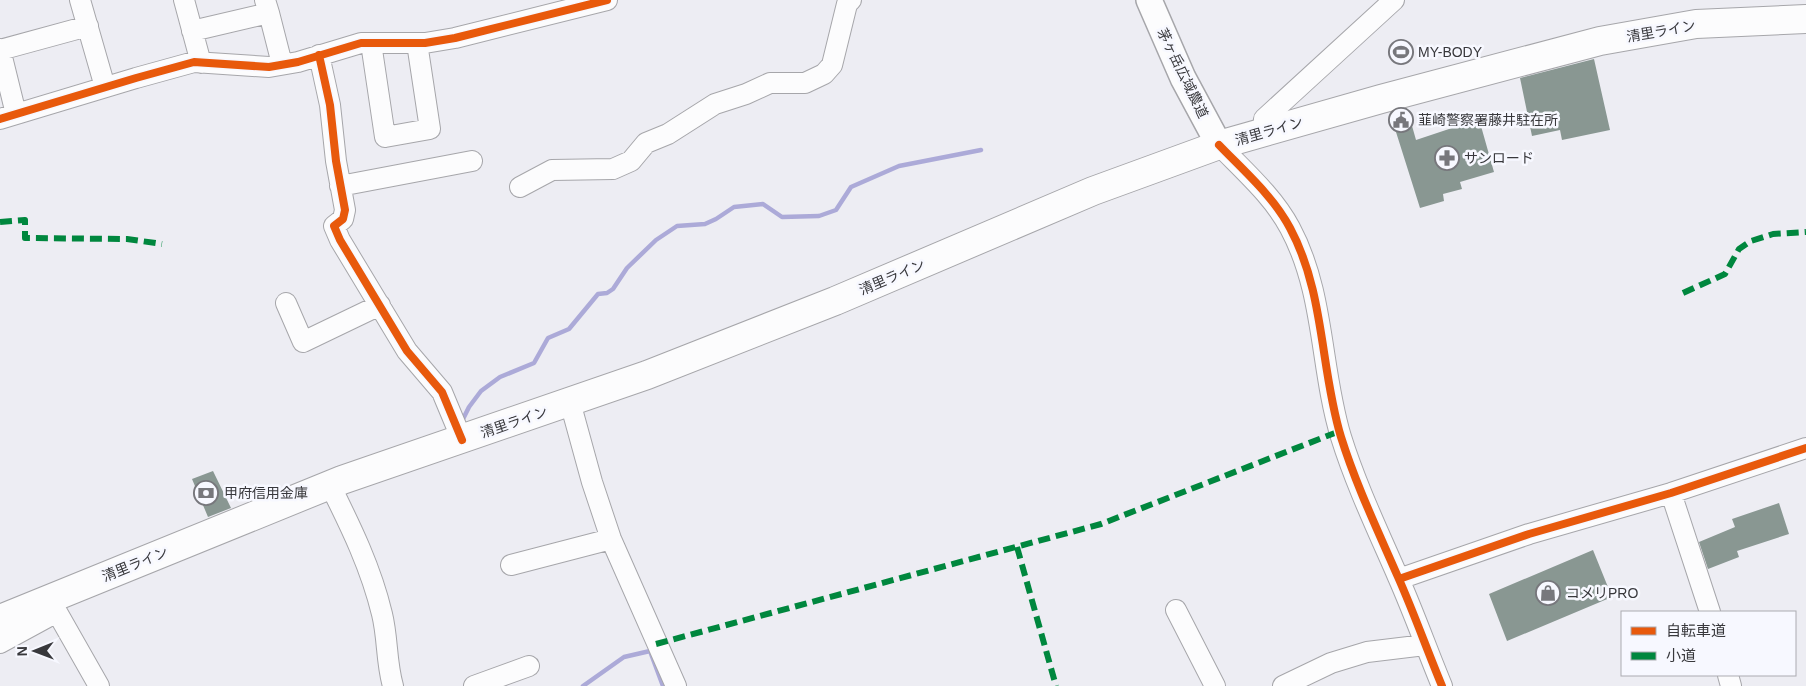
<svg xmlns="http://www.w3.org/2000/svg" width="1806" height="686" font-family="Arial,'Noto Sans JP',sans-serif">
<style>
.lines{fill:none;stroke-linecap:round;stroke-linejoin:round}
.stream{stroke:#acaad8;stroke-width:4.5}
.building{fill:#899792}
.minor-casing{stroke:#a6a6aa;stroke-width:22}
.major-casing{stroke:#a6a6aa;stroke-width:28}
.highway-casing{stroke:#a6a6aa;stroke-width:30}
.minor{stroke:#fcfcfd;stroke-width:20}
.major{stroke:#fcfcfd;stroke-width:25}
.highway{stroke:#fcfcfd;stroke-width:28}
.quiet{stroke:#00873e;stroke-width:6;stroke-dasharray:12 6;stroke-linecap:butt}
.cycleway-casing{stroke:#f7f8ff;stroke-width:11}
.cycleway{stroke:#e8590c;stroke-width:8}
.labels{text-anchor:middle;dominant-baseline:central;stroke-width:5;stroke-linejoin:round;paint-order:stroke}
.street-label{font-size:14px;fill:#38383c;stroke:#f7f8ff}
.poi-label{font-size:14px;fill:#38383c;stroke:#f7f8ff;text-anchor:start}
</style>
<rect width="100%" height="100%" fill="#ededf3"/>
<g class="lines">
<path class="stream" d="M 461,423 L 469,407 L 481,391 L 500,377 L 534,363 L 548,338 L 569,329 L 598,294 L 607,293 L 613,289 L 627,268 L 656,240 L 677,226 L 705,224 L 716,219 L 734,207 L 763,204 L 782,217 L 819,216 L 836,210 L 851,187 L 899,166 L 981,150
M 583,686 L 624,657 L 650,651 L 663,686"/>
</g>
<path class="building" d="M 1594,59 L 1610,130 L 1562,140 L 1560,130 L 1532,136 L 1520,78 Z
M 1407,108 L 1416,140 L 1479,119 L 1494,172 L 1460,182 L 1462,189 L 1443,194 L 1444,201 L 1420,208 L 1390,113 Z
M 213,471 L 231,508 L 208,517 L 192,479 Z
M 1779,503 L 1789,534 L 1737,551 L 1739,557 L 1708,569 L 1699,542 L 1735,527 L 1732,519 Z
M 1593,550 L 1612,597 L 1507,641 L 1489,594 Z"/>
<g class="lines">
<defs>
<path id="minor" d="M 80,0 L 105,87
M 184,0 L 201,63
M 269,13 L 282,64
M 192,31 L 269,13 L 265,0
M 371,43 L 385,137 L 430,129 L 417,43
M 0,49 L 16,114
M 0,50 L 88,26
M 319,55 L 330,105 L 336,161 L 345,210 L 343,219 L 334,226 L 340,240 L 407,351 L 442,392 L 462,440
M 0,119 L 136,78 L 194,62 L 269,67 L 298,62 L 361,43 L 425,43 L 455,38 L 607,0
M 1263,133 L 1264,119 L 1394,0
M 1219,145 C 1244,171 1273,196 1290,228 C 1325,293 1320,368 1341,437 C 1356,485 1378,531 1398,577 C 1414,613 1427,650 1442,686
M 340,186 L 472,161
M 520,187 L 552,170 L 613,169 L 631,161 L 646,143 L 668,134 L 715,104 L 746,94 L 770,83 L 805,83 L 824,74 L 832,65 L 847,4 L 851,0
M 286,303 L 303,342 L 380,305
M 570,402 L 592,482 L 611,539 L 676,686
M 330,485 C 351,527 371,568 382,614 C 388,638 386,662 393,686
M 1671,493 L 1710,612
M 511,565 L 611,539
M 1399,579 L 1529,534 L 1671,493 L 1806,448
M 49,598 L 99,686
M 1176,610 L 1215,686
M 0,643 L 57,612
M 1728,675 L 1731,686
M 474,686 L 529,666
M 1283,686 L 1331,663 L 1367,652 L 1425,645"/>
<path id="major" d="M 1149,0 L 1183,78 L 1219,145"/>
<path id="highway" d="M 0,619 L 342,480 L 647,375 L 835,301 L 1093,191 L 1219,145 L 1381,99 L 1600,41 L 1696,24 L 1806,19"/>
</defs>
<use href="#minor" class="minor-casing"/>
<use href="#major" class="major-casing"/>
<use href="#highway" class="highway-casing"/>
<use href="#minor" class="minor"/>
<use href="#major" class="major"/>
<use href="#highway" class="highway"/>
<path class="quiet" d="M 0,222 L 25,220 L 25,238 L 127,239 L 162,244
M 1683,293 L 1725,274 L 1739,249 L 1751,241 L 1773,234 L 1806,232
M 1017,547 L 1056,686
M 656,644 L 1101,524 L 1340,431"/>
<defs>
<path id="cycleway" d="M 319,55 L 330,105 L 336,161 L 345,210 L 343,219 L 334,226 L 340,240 L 407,351 L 442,392 L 462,440
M 0,119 L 136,78 L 194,62 L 269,67 L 298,62 L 361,43 L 425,43 L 455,38 L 607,0
M 1219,145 C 1244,171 1273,196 1290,228 C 1325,293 1320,368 1341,437 C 1356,485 1378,531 1398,577 C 1414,613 1427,650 1442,686
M 1399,579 L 1529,534 L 1671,493 L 1806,448"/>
</defs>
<use href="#cycleway" class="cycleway-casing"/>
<use href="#cycleway" class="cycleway"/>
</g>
<defs>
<symbol id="stadium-ring" viewBox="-11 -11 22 22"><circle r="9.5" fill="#f7f8ff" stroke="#77777c" stroke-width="1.5"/><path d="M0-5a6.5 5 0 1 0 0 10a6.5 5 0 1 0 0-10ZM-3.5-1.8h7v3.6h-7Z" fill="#77777c"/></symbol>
<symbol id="civic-ring" viewBox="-11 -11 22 22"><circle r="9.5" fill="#f7f8ff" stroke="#77777c" stroke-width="1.5"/><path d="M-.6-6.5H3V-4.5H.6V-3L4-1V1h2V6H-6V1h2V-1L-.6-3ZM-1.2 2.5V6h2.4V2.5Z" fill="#77777c"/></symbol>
<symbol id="pharmacy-ring" viewBox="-11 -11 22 22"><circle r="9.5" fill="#f7f8ff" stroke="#77777c" stroke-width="1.5"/><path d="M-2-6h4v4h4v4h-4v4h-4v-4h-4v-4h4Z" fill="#77777c"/></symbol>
<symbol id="bank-ring" viewBox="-11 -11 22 22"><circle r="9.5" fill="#f7f8ff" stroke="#77777c" stroke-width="1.5"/><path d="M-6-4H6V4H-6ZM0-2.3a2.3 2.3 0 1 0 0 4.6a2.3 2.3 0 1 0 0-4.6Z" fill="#77777c"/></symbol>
<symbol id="shop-ring" viewBox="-11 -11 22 22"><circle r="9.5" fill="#f7f8ff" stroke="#77777c" stroke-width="1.5"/><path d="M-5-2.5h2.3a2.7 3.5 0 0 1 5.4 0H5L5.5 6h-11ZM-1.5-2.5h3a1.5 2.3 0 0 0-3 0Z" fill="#77777c"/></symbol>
</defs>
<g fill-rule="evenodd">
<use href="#stadium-ring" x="1387" y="38" width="28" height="28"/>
<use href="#civic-ring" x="1387" y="106" width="28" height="28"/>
<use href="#pharmacy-ring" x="1433" y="144" width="28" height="28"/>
<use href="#bank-ring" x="192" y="479" width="28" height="28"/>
<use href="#shop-ring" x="1534" y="579" width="28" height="28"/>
</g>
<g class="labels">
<g class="street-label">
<text transform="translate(1661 31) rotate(-10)">清里ライン</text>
<text transform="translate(1183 73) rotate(64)">茅ヶ岳広域農道</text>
<text transform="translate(1269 131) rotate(-16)">清里ライン</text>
<text transform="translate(892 277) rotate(-23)">清里ライン</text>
<text transform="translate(514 422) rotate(-19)">清里ライン</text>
<text transform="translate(135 564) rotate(-22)">清里ライン</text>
</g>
<g class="poi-label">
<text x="1418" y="52">MY-BODY</text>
<text x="1418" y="120">韮崎警察署藤井駐在所</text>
<text x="1464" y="158">サンロード</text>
<text x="224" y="493">甲府信用金庫</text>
<text x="1566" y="593">コメリPRO</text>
</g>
</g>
<rect x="1621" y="611" width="175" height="65" fill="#f7f8ff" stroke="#ababb1"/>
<rect x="1631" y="627" width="25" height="8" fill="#e8590c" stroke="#ababb1"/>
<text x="1666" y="636" font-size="15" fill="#38383c">自転車道</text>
<rect x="1631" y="652" width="25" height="8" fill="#00873e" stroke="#ababb1"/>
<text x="1666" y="661" font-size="15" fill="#38383c">小道</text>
<g transform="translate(35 651) rotate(269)" stroke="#f7f8ff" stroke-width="4" paint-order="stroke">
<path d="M0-4L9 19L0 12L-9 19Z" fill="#38383c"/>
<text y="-8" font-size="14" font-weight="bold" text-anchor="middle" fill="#38383c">N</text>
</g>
</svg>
